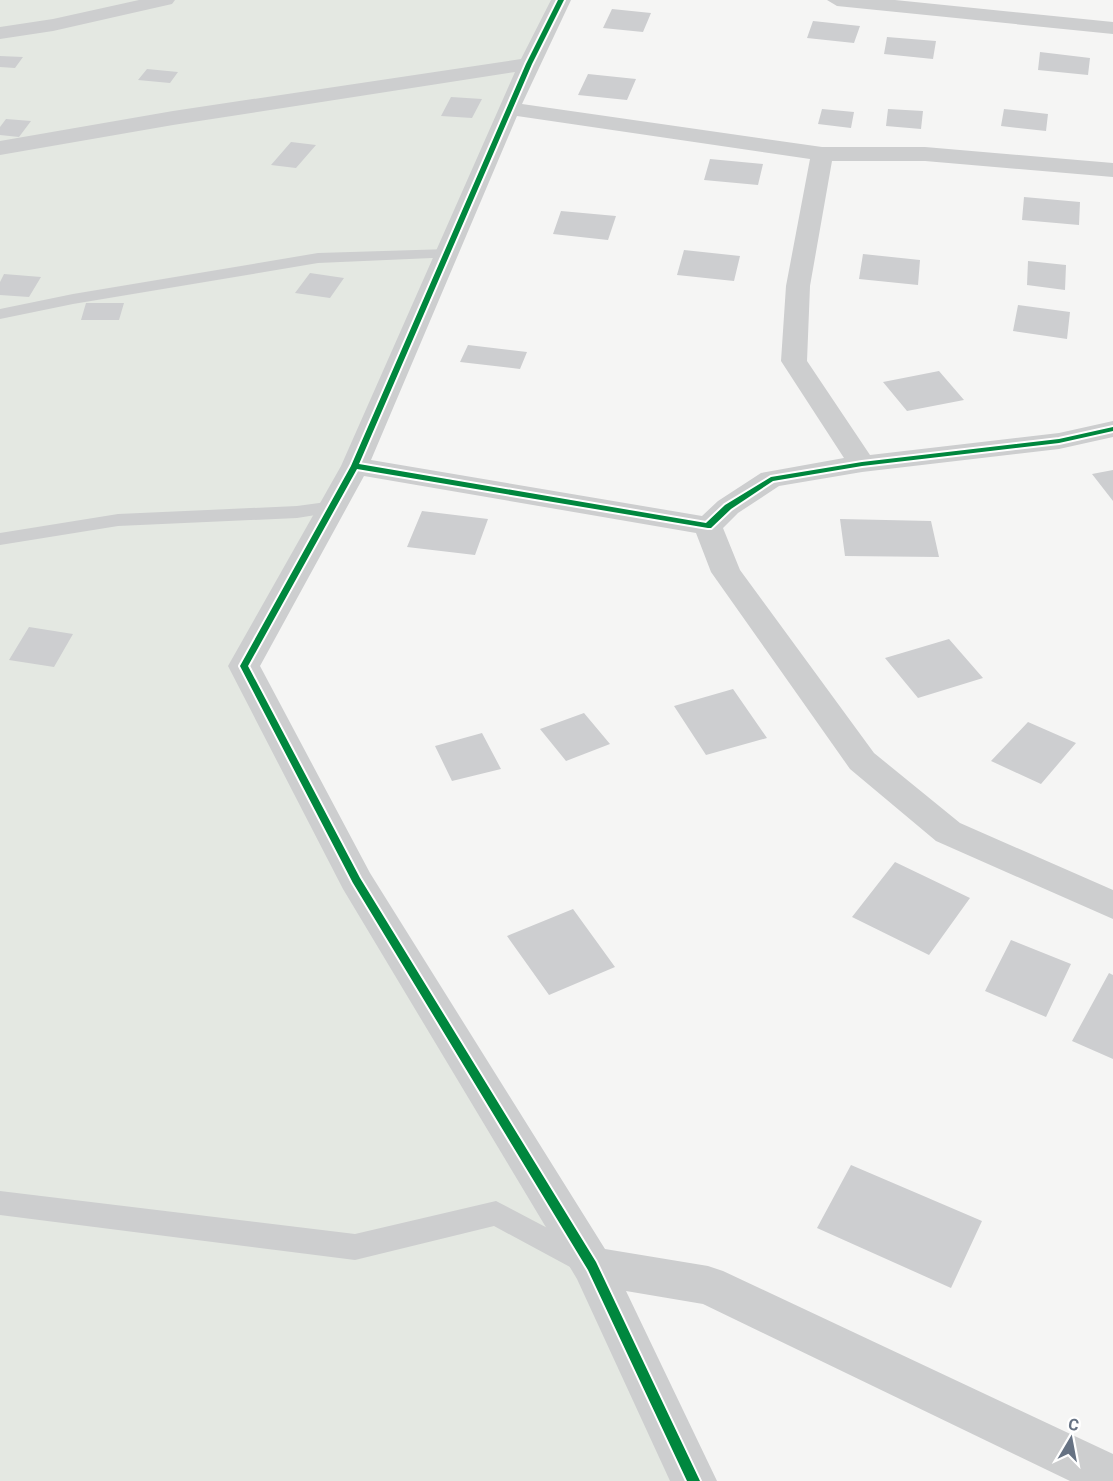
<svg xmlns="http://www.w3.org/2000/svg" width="1113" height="1481" font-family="Roboto,sans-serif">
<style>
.green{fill:#e4e8e2}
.building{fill:#cdced0}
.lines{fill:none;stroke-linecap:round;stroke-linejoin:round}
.service{fill:#cdcecf;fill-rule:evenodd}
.minor{fill:#cdcecf;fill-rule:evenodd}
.cycleway-casing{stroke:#fff;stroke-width:4}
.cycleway{fill:#00873e;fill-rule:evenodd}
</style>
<rect width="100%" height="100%" fill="#f5f5f4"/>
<path class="green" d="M 0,0 L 561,0 L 449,254 L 244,666 L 694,1481 L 0,1481 Z"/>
<path class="building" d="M 612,9 L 651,13 L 643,32 L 603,28 Z
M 813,21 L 860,26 L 854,43 L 807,38 Z
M 887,37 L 936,41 L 933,59 L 884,54 Z
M 1040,52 L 1090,58 L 1088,75 L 1038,70 Z
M 0,56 L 23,57 L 15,68 L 0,67 Z
M 147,69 L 178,72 L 170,83 L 138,80 Z
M 588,74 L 636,79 L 627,100 L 578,95 Z
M 451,97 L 482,99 L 472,118 L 441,116 Z
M 822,109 L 854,112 L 851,128 L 818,124 Z
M 888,109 L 923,111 L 921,129 L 886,126 Z
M 1004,109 L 1048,114 L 1046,131 L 1001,126 Z
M 6,119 L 31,121 L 19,137 L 0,135 L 0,127 Z
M 291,142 L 316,145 L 296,168 L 271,165 Z
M 710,159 L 763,164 L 758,185 L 704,180 Z
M 1024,197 L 1080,202 L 1079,225 L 1022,220 Z
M 561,211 L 616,216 L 608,240 L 553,234 Z
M 684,250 L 740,256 L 734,281 L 677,275 Z
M 863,254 L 920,260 L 918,285 L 859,279 Z
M 1028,261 L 1066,265 L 1065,290 L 1027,285 Z
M 310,273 L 344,278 L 330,298 L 295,293 Z
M 4,274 L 41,277 L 29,297 L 0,295 L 0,282 Z
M 86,303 L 124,303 L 119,320 L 81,320 Z
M 1018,305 L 1070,312 L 1067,339 L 1013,331 Z
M 468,345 L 527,352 L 520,369 L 460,362 Z
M 939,371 L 964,400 L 907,411 L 883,382 Z
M 1113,470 L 1113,501 L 1092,474 Z
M 422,511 L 488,519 L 475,555 L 407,547 Z
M 840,519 L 931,521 L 939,557 L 845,556 Z
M 29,627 L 73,634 L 54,667 L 9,660 Z
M 949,639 L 983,678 L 918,698 L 885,658 Z
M 733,689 L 767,738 L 706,755 L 674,706 Z
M 584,713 L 610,744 L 566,761 L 540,729 Z
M 1028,722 L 1076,743 L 1041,784 L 991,761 Z
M 482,733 L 501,769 L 452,781 L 435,746 Z
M 895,862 L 970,898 L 929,955 L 852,917 Z
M 573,909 L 615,967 L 549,995 L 507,936 Z
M 1011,940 L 1071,964 L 1046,1017 L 985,991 Z
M 1109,973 L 1113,975 L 1113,1059 L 1072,1041 Z
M 851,1165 L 982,1221 L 951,1288 L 817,1228 Z"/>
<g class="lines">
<path class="service" d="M 449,249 L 457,254 L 455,257 L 318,263 L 73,304 L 0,319 L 0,309 L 73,294 L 318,253 Z
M 334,501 L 341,503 L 344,507 L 341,511 L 297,518 L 118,526 L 0,545 L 0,533 L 118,514 L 297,506 Z
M 0,1191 L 355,1234 L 496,1201 L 593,1252 L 597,1261 L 593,1270 L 583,1274 L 494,1226 L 355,1260 L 0,1215 Z"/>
<path class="minor" d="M 139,0 L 175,0 L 172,4 L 53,31 L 0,39 L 0,27 L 53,19 Z
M 551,0 L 571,0 L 522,104 L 822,147 L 925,147 L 1113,163 L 1113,177 L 925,161 L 832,161 L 810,286 L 807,361 L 870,455 L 1059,433 L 1113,421 L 1113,437 L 1059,449 L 862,472 L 779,486 L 738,513 L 723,528 L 740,570 L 874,753 L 960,823 L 1113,890 L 1113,919 L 936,841 L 850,769 L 711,572 L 696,533 L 364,476 L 260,666 L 370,873 L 605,1249 L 708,1266 L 723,1271 L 1113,1454 L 1113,1481 L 1070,1481 L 703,1304 L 626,1291 L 717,1481 L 670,1481 L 577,1279 L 343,889 L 228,666 L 341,466 L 515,72 L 173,125 L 0,155 L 0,141 L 173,111 L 521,59 ZM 517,116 L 810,159 L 786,286 L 781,361 L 844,458 L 761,473 L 718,501 L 702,516 L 371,460 Z
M 827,0 L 895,0 L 1113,22 L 1113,34 L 837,6 Z"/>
<defs>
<path id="cycleway" d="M 558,0 L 564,0 L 532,64 L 359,464 L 706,523 L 725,505 L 771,477 L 862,462 L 1059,439 L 1113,427 L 1113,431 L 1059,443 L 862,466 L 773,481 L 731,509 L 711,528 L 708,528 L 357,469 L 248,666 L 360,878 L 596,1262 L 700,1481 L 687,1481 L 588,1270 L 353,883 L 240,666 L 351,466 L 526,64 Z"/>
</defs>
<use href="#cycleway" class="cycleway-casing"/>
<use href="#cycleway" class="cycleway"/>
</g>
<g transform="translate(1071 1439) rotate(10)" stroke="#ffffff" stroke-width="4.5" paint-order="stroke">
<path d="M0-4.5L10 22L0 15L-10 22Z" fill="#667283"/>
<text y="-9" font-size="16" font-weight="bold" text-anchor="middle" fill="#667283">С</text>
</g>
</svg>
